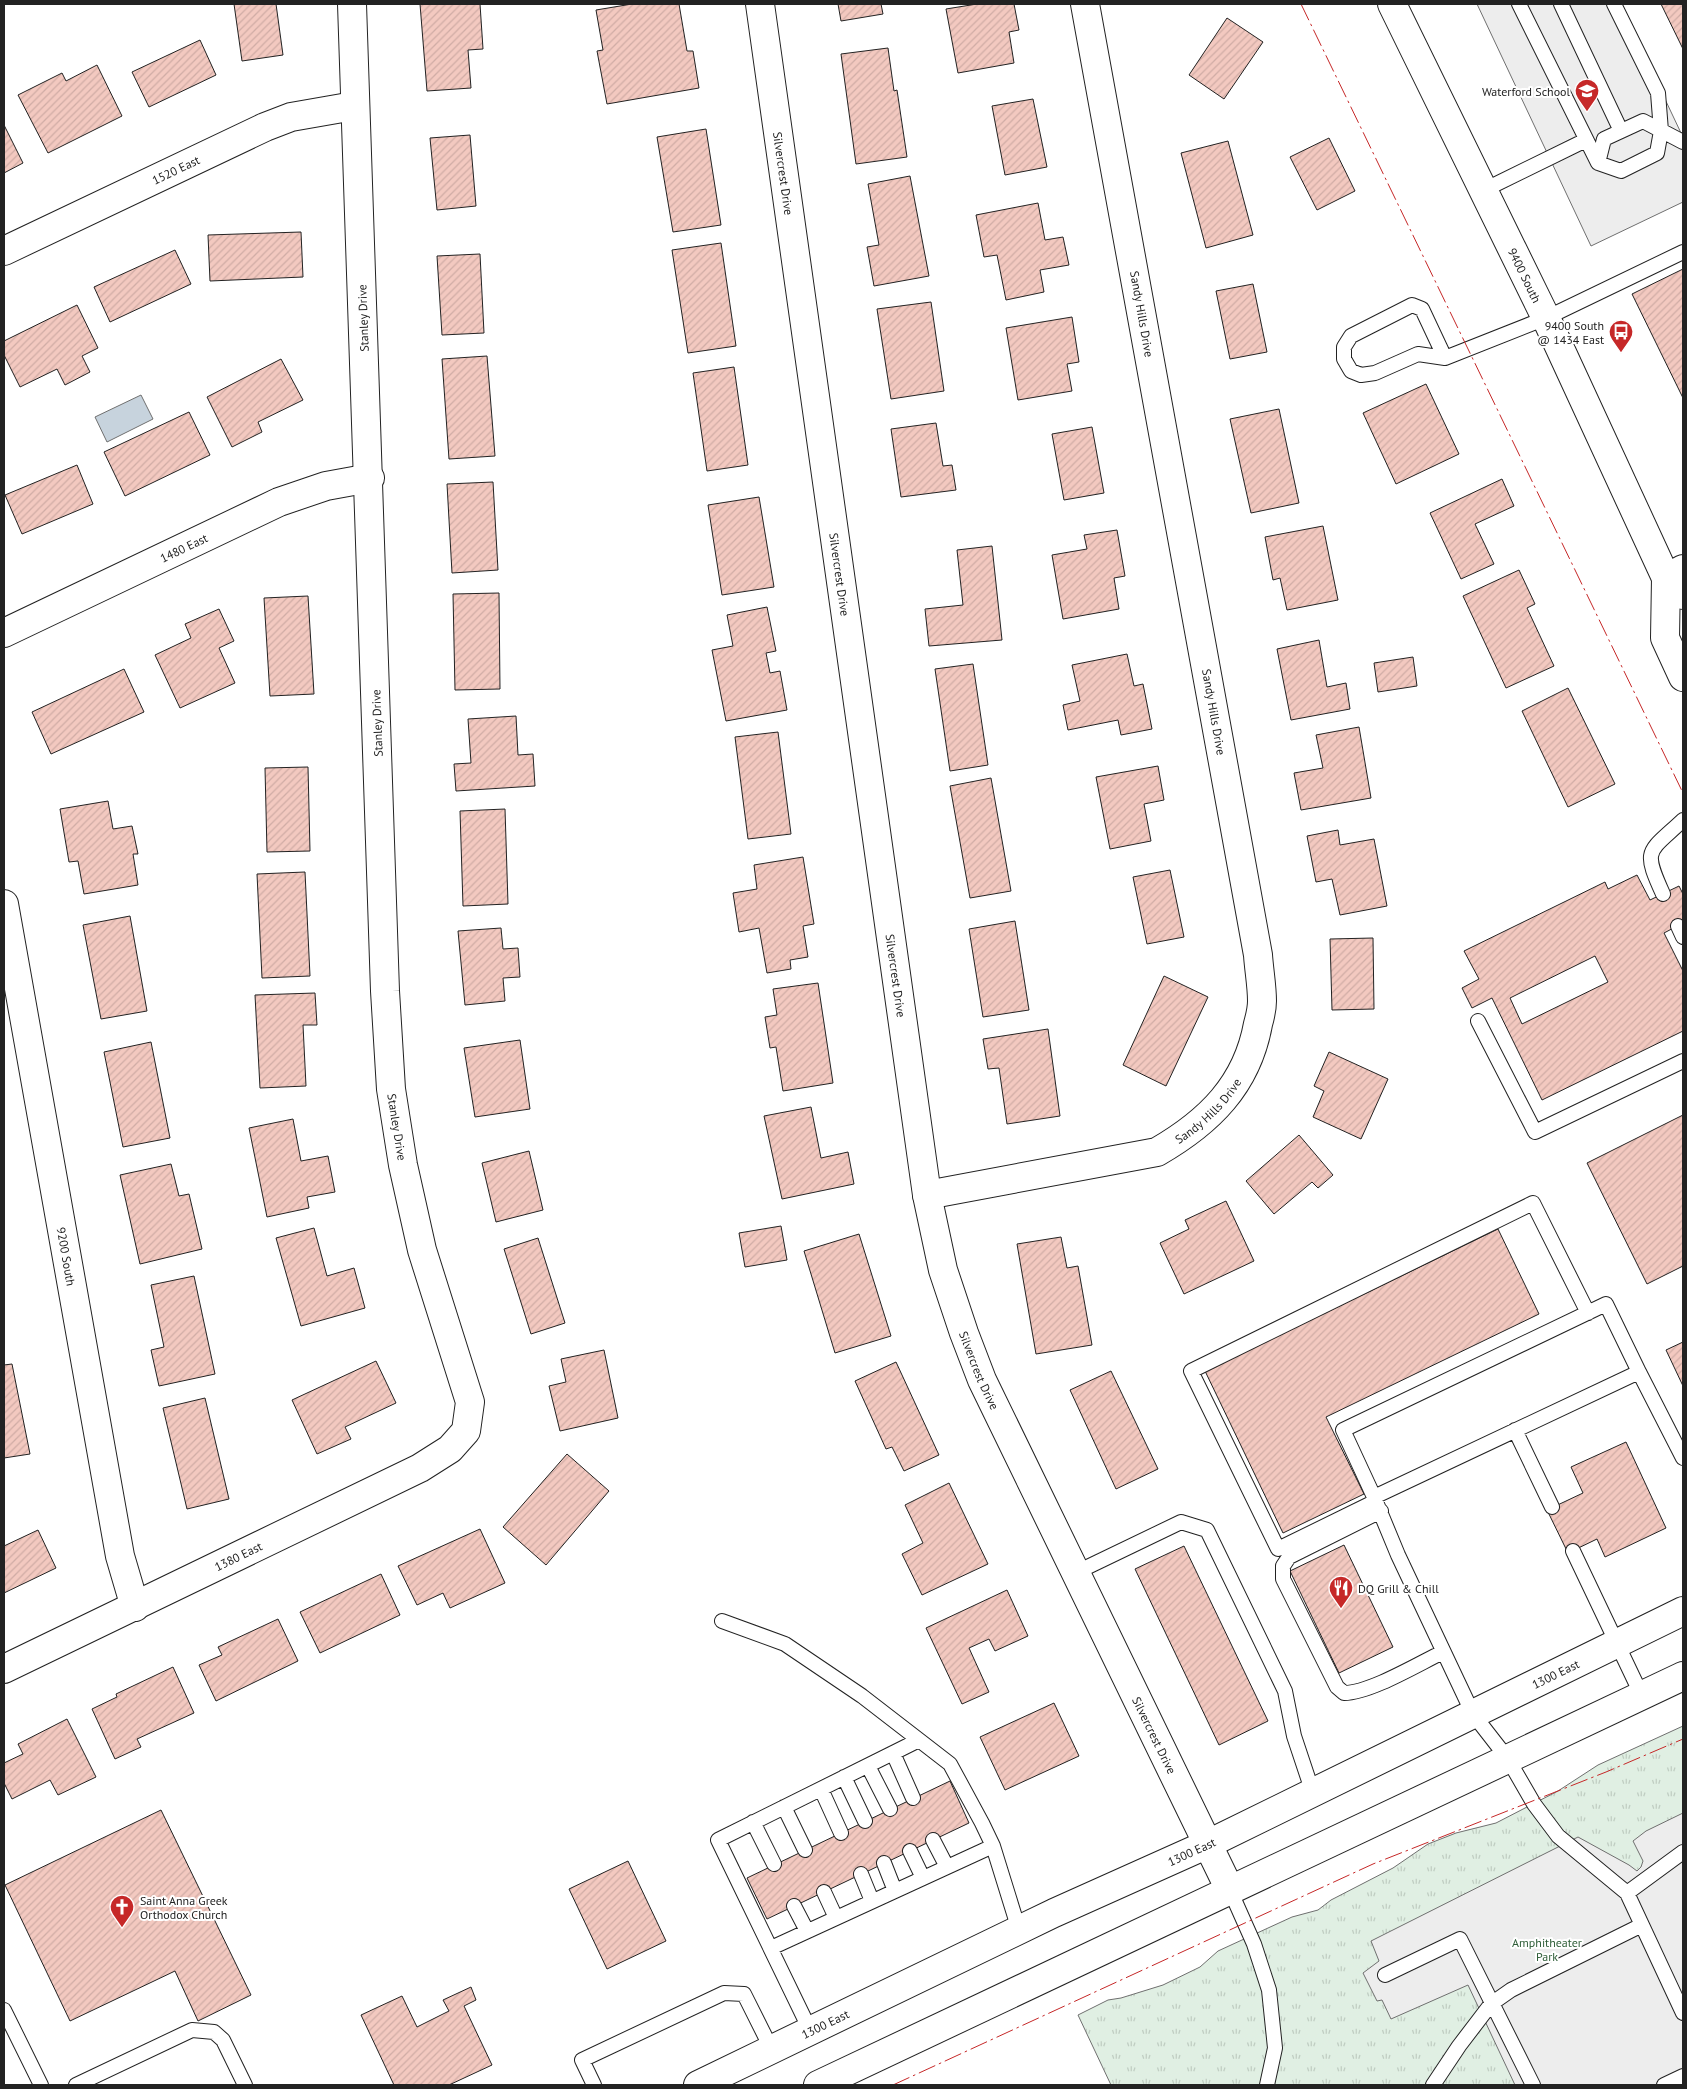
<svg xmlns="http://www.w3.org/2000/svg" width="1687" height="2089" font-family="'PT Sans',sans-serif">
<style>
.grass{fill:url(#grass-tufts);stroke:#6f6f6f}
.parking{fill:#ededed;stroke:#6f6f6f}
.water{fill:#c7d3dd;stroke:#6f6f6f}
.building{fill:url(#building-hatch);stroke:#222;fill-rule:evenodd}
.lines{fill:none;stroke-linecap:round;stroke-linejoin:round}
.service-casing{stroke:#222;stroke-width:16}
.minor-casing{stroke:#222;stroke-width:30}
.primary-casing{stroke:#222;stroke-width:30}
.service{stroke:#fff;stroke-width:14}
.minor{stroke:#fff;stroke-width:28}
.primary{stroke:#fff;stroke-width:28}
.power{stroke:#c62828;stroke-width:1;stroke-dasharray:18 4 2.5 4;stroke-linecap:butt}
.labels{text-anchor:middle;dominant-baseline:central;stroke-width:4;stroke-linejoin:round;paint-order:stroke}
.poi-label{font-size:12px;fill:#222;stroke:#fff;text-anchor:end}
.street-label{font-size:12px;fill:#222;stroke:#fff}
.park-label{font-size:12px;fill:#2f5e38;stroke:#fff}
</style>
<defs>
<pattern id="grass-tufts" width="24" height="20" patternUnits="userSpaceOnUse" patternTransform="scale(1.25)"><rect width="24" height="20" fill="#e0efe3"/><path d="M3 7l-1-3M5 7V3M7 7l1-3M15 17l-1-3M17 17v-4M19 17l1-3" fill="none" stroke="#c0cdc2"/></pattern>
<pattern id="building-hatch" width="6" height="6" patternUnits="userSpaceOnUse" patternTransform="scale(1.25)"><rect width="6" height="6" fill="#f3c9c0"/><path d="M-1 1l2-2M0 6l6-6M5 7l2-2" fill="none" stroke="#d0aca5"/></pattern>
</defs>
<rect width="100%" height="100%" fill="#fff"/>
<path class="grass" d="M 1683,1726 L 1683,2085 L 1111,2085 L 1078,2015 L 1108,2000 L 1121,1998 L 1163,1985 L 1200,1967 L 1218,1951 L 1292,1917 L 1318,1910 L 1331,1900 L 1393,1868 L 1428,1844 L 1456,1833 L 1496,1823 L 1558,1791 L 1598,1765 Z"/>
<path class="parking" d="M 1477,4 L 1620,4 L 1681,133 L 1683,132 L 1683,202 L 1591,246 Z
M 1683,1813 L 1683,2085 L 1515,2085 L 1468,1985 L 1391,2019 L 1382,2000 L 1377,2001 L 1363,1973 L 1379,1961 L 1371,1941 L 1578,1837 L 1629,1865 L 1637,1871 L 1641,1867 L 1643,1861 L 1633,1841 L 1646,1831 Z"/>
<path class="water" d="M 141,395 L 153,419 L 107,442 L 95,417 Z"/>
<path class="building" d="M 234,4 L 276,4 L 283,55 L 242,61 Z
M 420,4 L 480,4 L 483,49 L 468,50 L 471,88 L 427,91 Z
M 632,4 L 679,4 L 687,51 L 693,51 L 699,88 L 607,104 L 597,51 L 603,50 L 596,10 Z
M 838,4 L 881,4 L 883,14 L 841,21 Z
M 977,4 L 1014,4 L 1019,30 L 1009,32 L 1014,63 L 958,73 L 946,9 Z
M 1661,4 L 1683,4 L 1683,49 Z
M 1227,18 L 1263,42 L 1224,99 L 1189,75 Z
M 200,40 L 216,75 L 149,107 L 132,72 Z
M 888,48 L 894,91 L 897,90 L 907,157 L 856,164 L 841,54 Z
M 97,65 L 122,116 L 48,153 L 18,95 L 62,73 L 66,81 Z
M 1033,99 L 1047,167 L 1005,175 L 992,106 Z
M 4,125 L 23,163 L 4,173 Z
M 706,129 L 721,225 L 673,232 L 657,137 Z
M 470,135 L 476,206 L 437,210 L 430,138 Z
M 1329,138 L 1355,191 L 1317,210 L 1290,157 Z
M 1228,141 L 1253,235 L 1206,248 L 1181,153 Z
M 910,176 L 929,276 L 874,286 L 867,247 L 879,245 L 868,184 Z
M 1038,203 L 1045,240 L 1063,237 L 1069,265 L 1040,270 L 1044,292 L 1006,300 L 997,255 L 984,257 L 976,215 Z
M 301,232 L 303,277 L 210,281 L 208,235 Z
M 721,243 L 736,346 L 688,353 L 672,250 Z
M 175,250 L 191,284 L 110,322 L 94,287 Z
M 480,254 L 484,333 L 442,335 L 437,256 Z
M 1683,269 L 1683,398 L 1632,294 Z
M 1253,284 L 1267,352 L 1230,359 L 1216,291 Z
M 931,302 L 944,391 L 891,399 L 877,309 Z
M 77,305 L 98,348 L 82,356 L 90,372 L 65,385 L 57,369 L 20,387 L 4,355 L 4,341 Z
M 1072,317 L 1079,362 L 1067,364 L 1072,391 L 1018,400 L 1006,328 Z
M 487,356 L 495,456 L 449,459 L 442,359 Z
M 281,359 L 303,400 L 258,422 L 262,432 L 232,447 L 207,397 Z
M 734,367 L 748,465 L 707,471 L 693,373 Z
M 1426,384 L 1459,454 L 1396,484 L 1363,413 Z
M 1279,409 L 1299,503 L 1251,513 L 1230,419 Z
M 189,412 L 210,455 L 125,496 L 104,452 Z
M 936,423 L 943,466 L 952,465 L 956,490 L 901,497 L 891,429 Z
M 1092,427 L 1104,493 L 1064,500 L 1052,434 Z
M 77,465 L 93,504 L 22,534 L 5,495 Z
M 1502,479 L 1514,506 L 1475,524 L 1494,564 L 1461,579 L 1430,513 Z
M 493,482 L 498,570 L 452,573 L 447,484 Z
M 759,497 L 774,587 L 722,595 L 708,505 Z
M 1323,526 L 1338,600 L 1287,610 L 1280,578 L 1273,580 L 1265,537 Z
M 1117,530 L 1125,576 L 1114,578 L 1119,609 L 1063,619 L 1052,555 L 1087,549 L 1084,535 Z
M 992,546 L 1002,640 L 929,646 L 925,609 L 963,605 L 957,550 Z
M 1519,570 L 1535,604 L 1527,608 L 1554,666 L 1506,688 L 1463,596 Z
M 499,593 L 500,689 L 455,690 L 453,594 Z
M 308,596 L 314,694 L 270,696 L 264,598 Z
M 767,607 L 776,651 L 766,653 L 770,673 L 780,671 L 787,710 L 726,721 L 712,650 L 733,646 L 727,615 Z
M 219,609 L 234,641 L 219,648 L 235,683 L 180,708 L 155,655 L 191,638 L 185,624 Z
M 1319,640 L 1327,687 L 1346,683 L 1350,709 L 1291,720 L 1277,649 Z
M 1127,654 L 1134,686 L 1143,684 L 1152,729 L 1121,735 L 1118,720 L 1068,730 L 1063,705 L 1080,701 L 1072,665 Z
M 1413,657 L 1417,686 L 1378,692 L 1374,663 Z
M 973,664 L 988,765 L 950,771 L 935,669 Z
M 124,669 L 144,712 L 51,754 L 32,712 Z
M 1568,688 L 1615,784 L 1568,807 L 1522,711 Z
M 516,716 L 518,755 L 533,754 L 535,786 L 456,791 L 454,764 L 471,763 L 468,719 Z
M 1359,727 L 1371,798 L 1301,810 L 1294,773 L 1323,768 L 1316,735 Z
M 778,732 L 791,834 L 748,839 L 735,737 Z
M 1158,766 L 1164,800 L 1144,804 L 1151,841 L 1110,849 L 1096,777 Z
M 308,767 L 310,851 L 267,852 L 265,768 Z
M 991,778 L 1011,891 L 970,898 L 950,786 Z
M 108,801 L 113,829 L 132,826 L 138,854 L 133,854 L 138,885 L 84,894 L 78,861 L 69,862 L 60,809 Z
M 505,809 L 508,904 L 463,906 L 460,811 Z
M 1338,830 L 1340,845 L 1374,839 L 1387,906 L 1340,915 L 1332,879 L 1316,882 L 1307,836 Z
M 803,857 L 814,924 L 803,926 L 808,957 L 790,960 L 791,969 L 767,973 L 759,928 L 739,932 L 733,893 L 757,889 L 754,865 Z
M 1170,870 L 1184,937 L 1147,944 L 1133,877 Z
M 305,872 L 310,976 L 262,978 L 257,874 Z
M 1637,875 L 1650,900 L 1679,886 L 1683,894 L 1683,923 L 1664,933 L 1683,971 L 1683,1031 L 1542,1100 L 1492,998 L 1472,1008 L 1462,988 L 1479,979 L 1464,951 L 1605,882 L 1608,889 ZM 1595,956 L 1608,982 L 1522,1024 L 1510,998 Z
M 130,916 L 147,1011 L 101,1019 L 83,925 Z
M 1015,921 L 1029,1010 L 983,1017 L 969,929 Z
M 501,928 L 503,949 L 518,948 L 520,977 L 503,978 L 505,1001 L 465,1005 L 458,931 Z
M 1373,938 L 1374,1009 L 1332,1010 L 1330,939 Z
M 1164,976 L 1208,997 L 1166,1086 L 1123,1065 Z
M 818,983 L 833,1083 L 783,1091 L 776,1047 L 770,1048 L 765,1017 L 777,1015 L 773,989 Z
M 315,993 L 317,1025 L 303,1025 L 306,1086 L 260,1088 L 255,995 Z
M 1048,1029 L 1060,1116 L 1007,1124 L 999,1068 L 988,1069 L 983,1039 Z
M 520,1040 L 530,1109 L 475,1117 L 464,1048 Z
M 151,1042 L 170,1138 L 123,1147 L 104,1052 Z
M 1329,1052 L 1388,1079 L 1361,1139 L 1313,1117 L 1324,1091 L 1314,1086 Z
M 811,1107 L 821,1158 L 848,1152 L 854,1184 L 782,1199 L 764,1116 Z
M 1683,1115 L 1683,1266 L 1647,1284 L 1587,1163 Z
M 293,1119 L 301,1161 L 328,1156 L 335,1192 L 307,1197 L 309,1208 L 267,1217 L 249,1128 Z
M 1299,1135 L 1333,1175 L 1318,1188 L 1312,1182 L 1274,1214 L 1246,1181 Z
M 529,1151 L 543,1210 L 496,1222 L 482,1163 Z
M 171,1164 L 179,1196 L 189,1194 L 202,1249 L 140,1264 L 120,1175 Z
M 1226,1201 L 1254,1261 L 1184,1294 L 1160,1243 L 1189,1229 L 1185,1220 Z
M 781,1226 L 787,1260 L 745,1267 L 739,1233 Z
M 314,1228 L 327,1276 L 354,1268 L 365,1308 L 301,1326 L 276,1238 Z
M 1498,1229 L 1539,1314 L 1326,1417 L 1364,1494 L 1283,1533 L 1205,1371 Z
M 859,1234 L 891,1336 L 835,1353 L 804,1251 Z
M 1061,1237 L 1067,1268 L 1078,1266 L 1092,1345 L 1036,1354 L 1017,1244 Z
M 538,1238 L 565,1323 L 531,1334 L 504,1249 Z
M 194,1276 L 215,1374 L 159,1386 L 151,1350 L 164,1347 L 151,1285 Z
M 1683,1342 L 1683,1386 L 1666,1350 Z
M 604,1350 L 618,1418 L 560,1431 L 549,1386 L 566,1382 L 561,1359 Z
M 376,1361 L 396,1403 L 345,1427 L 351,1439 L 317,1454 L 292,1400 Z
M 896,1362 L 939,1455 L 904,1471 L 892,1447 L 886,1449 L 855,1381 Z
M 12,1364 L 30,1454 L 4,1458 L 4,1365 Z
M 1111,1371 L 1158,1469 L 1116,1489 L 1070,1390 Z
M 205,1398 L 229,1499 L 187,1509 L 163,1408 Z
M 1626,1442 L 1666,1528 L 1605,1557 L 1597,1539 L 1568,1553 L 1547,1510 L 1583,1493 L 1571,1467 Z
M 567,1454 L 609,1491 L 546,1565 L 503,1527 Z
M 949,1483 L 988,1564 L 922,1595 L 902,1554 L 923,1543 L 905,1505 Z
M 480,1529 L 505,1583 L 450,1608 L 443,1593 L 417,1605 L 398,1566 Z
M 38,1530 L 56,1568 L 4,1593 L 4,1546 Z
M 1344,1545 L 1393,1647 L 1339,1673 L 1290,1571 Z
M 1184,1546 L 1268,1721 L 1219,1745 L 1135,1569 Z
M 381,1574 L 400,1615 L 320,1653 L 300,1612 Z
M 1007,1590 L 1028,1636 L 995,1651 L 989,1639 L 969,1648 L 989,1692 L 962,1704 L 926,1628 Z
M 278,1619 L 298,1661 L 216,1701 L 199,1665 L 222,1655 L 218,1647 Z
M 173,1667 L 194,1713 L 137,1739 L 141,1747 L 115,1759 L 92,1709 L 117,1697 L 116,1694 Z
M 1054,1703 L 1079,1756 L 1005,1790 L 980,1737 Z
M 67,1719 L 96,1777 L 58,1795 L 50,1780 L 12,1799 L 4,1783 L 4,1763 L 23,1754 L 18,1744 Z
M 950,1781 L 969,1823 L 767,1919 L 747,1878 Z
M 161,1810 L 251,1995 L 198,2021 L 175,1971 L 70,2021 L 5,1885 Z
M 628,1861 L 666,1941 L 607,1969 L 569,1889 Z
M 471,1987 L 476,2000 L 464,2006 L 492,2065 L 449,2085 L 394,2085 L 361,2015 L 402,1996 L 417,2027 L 449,2011 L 443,2000 Z"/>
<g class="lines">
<defs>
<path id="service" d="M 1519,4 L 1598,163 L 1621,171 L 1657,153 L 1661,131 L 1658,93 L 1614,4
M 1561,4 L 1621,131
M 1598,163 L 1604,139 L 1643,121 L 1683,142
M 1484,190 L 1586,140
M 1445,358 L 1422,309 L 1412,305 L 1351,336 L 1344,347 L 1344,359 L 1351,371 L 1361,375 L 1375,373 L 1418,354 L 1445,358 L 1546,318 L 1683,252
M 1663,894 C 1642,848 1648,853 1683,820
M 1678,926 L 1683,937
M 1478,1021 L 1535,1132 L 1683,1061
M 1515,1430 L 1552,1507
M 1683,1458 L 1639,1372 L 1374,1497 L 1398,1555 L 1473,1714 L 1508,1759 L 1534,1804 L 1558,1836 L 1627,1893 L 1683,2013
M 1374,1497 L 1343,1430 L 1606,1304 L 1639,1372
M 1376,1501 L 1278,1549 L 1191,1371 L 1533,1203 L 1588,1313
M 1381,1511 L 1289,1557 L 1283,1566 L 1283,1579 L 1337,1687 L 1344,1693 C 1370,1693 1418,1664 1443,1652
M 1573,1551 L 1642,1696
M 1075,1573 L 1181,1522 L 1207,1530 L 1285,1691 L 1294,1736 L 1313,1793
M 722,1621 L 785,1644 L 862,1696 L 919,1740
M 893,1753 L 913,1798
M 868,1766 L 890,1809
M 844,1777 L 865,1821
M 821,1789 L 841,1833
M 784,1807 L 805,1850
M 753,1822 L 774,1864
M 933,1840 L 947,1867
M 910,1851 L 923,1878
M 884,1863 L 895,1891
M 861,1874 L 872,1901
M 1230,1890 L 1254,1944 L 1269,1990 L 1275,2048 L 1267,2085
M 824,1892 L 836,1918
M 1627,1893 L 1683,1852
M 794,1906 L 807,1931
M 771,1948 L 993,1846
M 1385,1975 L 1460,1939 L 1533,2085
M 4,2010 L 41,2085
M 811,2032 L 718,1840 L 893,1753 L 919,1740 L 950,1764 L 982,1823 L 993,1846 L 1019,1930
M 76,2085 L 192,2030 L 214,2032 L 223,2040 L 245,2085
M 594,2085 L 582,2060 L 724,1993 L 744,1994 L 772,2050
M 1433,2085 L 1459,2046 L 1491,2004 L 1511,1990 L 1642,1925
M 1664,2085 L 1683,2076"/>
<g id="minor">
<path id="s1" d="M 760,4 L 927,1195 L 943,1270 L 964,1333 L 982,1380 L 1230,1890"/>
<path id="s2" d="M 4,251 L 265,127 L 291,117 L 354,106"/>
<path d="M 1666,578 L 1683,569"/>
<path id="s3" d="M 4,633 L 279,502 L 326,486 L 370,478"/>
<path id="s4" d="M 4,904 L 120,1556 L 135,1607"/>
<path id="s5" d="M 927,1195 L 1157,1152 C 1209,1122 1247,1085 1258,1024 C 1260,1017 1262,1009 1262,1001 C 1262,986 1259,970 1258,955 L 1085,4"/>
<path id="s6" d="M 4,1669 L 420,1468 L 450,1449 L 466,1431 L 470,1402 L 422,1250 L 403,1165 L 391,1089 L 385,991 L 352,4"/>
</g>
<g id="primary">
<path id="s7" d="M 1392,4 L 1546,318 L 1666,578 L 1683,595"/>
<path d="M 1666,578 L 1665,638 L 1683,677"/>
<path id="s8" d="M 698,2085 L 1054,1913 L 1208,1844 L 1683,1611"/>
<path d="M 818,2085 L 1683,1676"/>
</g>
</defs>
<use href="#service" class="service-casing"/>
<use href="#minor" class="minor-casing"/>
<use href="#primary" class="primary-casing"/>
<use href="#service" class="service"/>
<use href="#minor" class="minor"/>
<use href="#primary" class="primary"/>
<path class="power" d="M 1301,4 L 1683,793
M 893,2085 L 1373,1864 L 1606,1772 L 1683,1739"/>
</g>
<defs>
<symbol id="school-pin" viewBox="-11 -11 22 30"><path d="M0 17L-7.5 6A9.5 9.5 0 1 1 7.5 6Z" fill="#c62828" stroke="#fff"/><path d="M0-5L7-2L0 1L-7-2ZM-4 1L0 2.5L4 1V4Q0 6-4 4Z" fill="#fff"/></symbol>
<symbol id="bus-pin" viewBox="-11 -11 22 30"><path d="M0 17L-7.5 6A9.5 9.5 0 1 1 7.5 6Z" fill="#c62828" stroke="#fff"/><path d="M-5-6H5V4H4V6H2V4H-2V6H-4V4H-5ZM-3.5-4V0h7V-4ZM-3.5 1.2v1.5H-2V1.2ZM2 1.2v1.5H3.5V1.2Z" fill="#fff"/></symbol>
<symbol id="restaurant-pin" viewBox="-11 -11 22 30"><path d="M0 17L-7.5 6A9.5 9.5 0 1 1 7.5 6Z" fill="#c62828" stroke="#fff"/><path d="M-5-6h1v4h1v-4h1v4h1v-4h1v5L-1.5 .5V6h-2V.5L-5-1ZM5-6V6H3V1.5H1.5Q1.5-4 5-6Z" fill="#fff"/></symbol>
<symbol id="church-pin" viewBox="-11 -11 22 30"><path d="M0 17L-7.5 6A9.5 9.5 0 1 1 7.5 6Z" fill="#c62828" stroke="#fff"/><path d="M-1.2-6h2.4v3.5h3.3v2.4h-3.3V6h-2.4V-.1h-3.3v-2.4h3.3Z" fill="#fff"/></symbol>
</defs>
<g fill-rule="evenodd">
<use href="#school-pin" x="1573" y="77" width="28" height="38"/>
<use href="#bus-pin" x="1607" y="318" width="28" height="38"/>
<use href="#restaurant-pin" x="1327" y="1574" width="28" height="38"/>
<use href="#church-pin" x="108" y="1893" width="28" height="38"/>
</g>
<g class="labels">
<g class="poi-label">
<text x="1570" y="91">Waterford School</text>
<text x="1604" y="325">9400 South<tspan x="1604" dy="14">@ 1434 East</tspan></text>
<text x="1358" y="1588" text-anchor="start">DQ Grill &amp; Chill</text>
<text x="140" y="1900" text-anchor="start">Saint Anna Greek<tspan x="140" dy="14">Orthodox Church</tspan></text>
</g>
<g class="street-label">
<text stroke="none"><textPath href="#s2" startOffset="190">1520 East</textPath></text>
<text stroke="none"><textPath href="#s1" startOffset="171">Silvercrest Drive</textPath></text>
<text stroke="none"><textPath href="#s7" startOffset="302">9400 South</textPath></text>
<text transform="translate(1142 314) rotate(80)">Sandy Hills Drive</text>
<text transform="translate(363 318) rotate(-92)">Stanley Drive</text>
<text stroke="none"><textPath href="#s3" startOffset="199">1480 East</textPath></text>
<text stroke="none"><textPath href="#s1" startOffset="576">Silvercrest Drive</textPath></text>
<text transform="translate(1214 712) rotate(80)">Sandy Hills Drive</text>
<text transform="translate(377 723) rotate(-92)">Stanley Drive</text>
<text stroke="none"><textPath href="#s1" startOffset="981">Silvercrest Drive</textPath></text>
<text stroke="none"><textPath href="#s5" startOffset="300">Sandy Hills Drive</textPath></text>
<text transform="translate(397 1127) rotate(81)">Stanley Drive</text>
<text stroke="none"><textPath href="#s4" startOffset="358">9200 South</textPath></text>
<text stroke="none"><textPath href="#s1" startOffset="1386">Silvercrest Drive</textPath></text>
<text stroke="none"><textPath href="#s6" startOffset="260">1380 East</textPath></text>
<text stroke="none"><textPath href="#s8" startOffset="951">1300 East</textPath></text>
<text stroke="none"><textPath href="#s1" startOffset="1791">Silvercrest Drive</textPath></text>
<text stroke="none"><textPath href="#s8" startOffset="546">1300 East</textPath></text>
<text stroke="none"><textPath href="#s8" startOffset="141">1300 East</textPath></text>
</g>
<g class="park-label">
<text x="1547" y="1942">Amphitheater<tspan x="1547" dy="14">Park</tspan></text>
</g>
</g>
<rect width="1687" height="2089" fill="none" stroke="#222222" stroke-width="10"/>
</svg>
